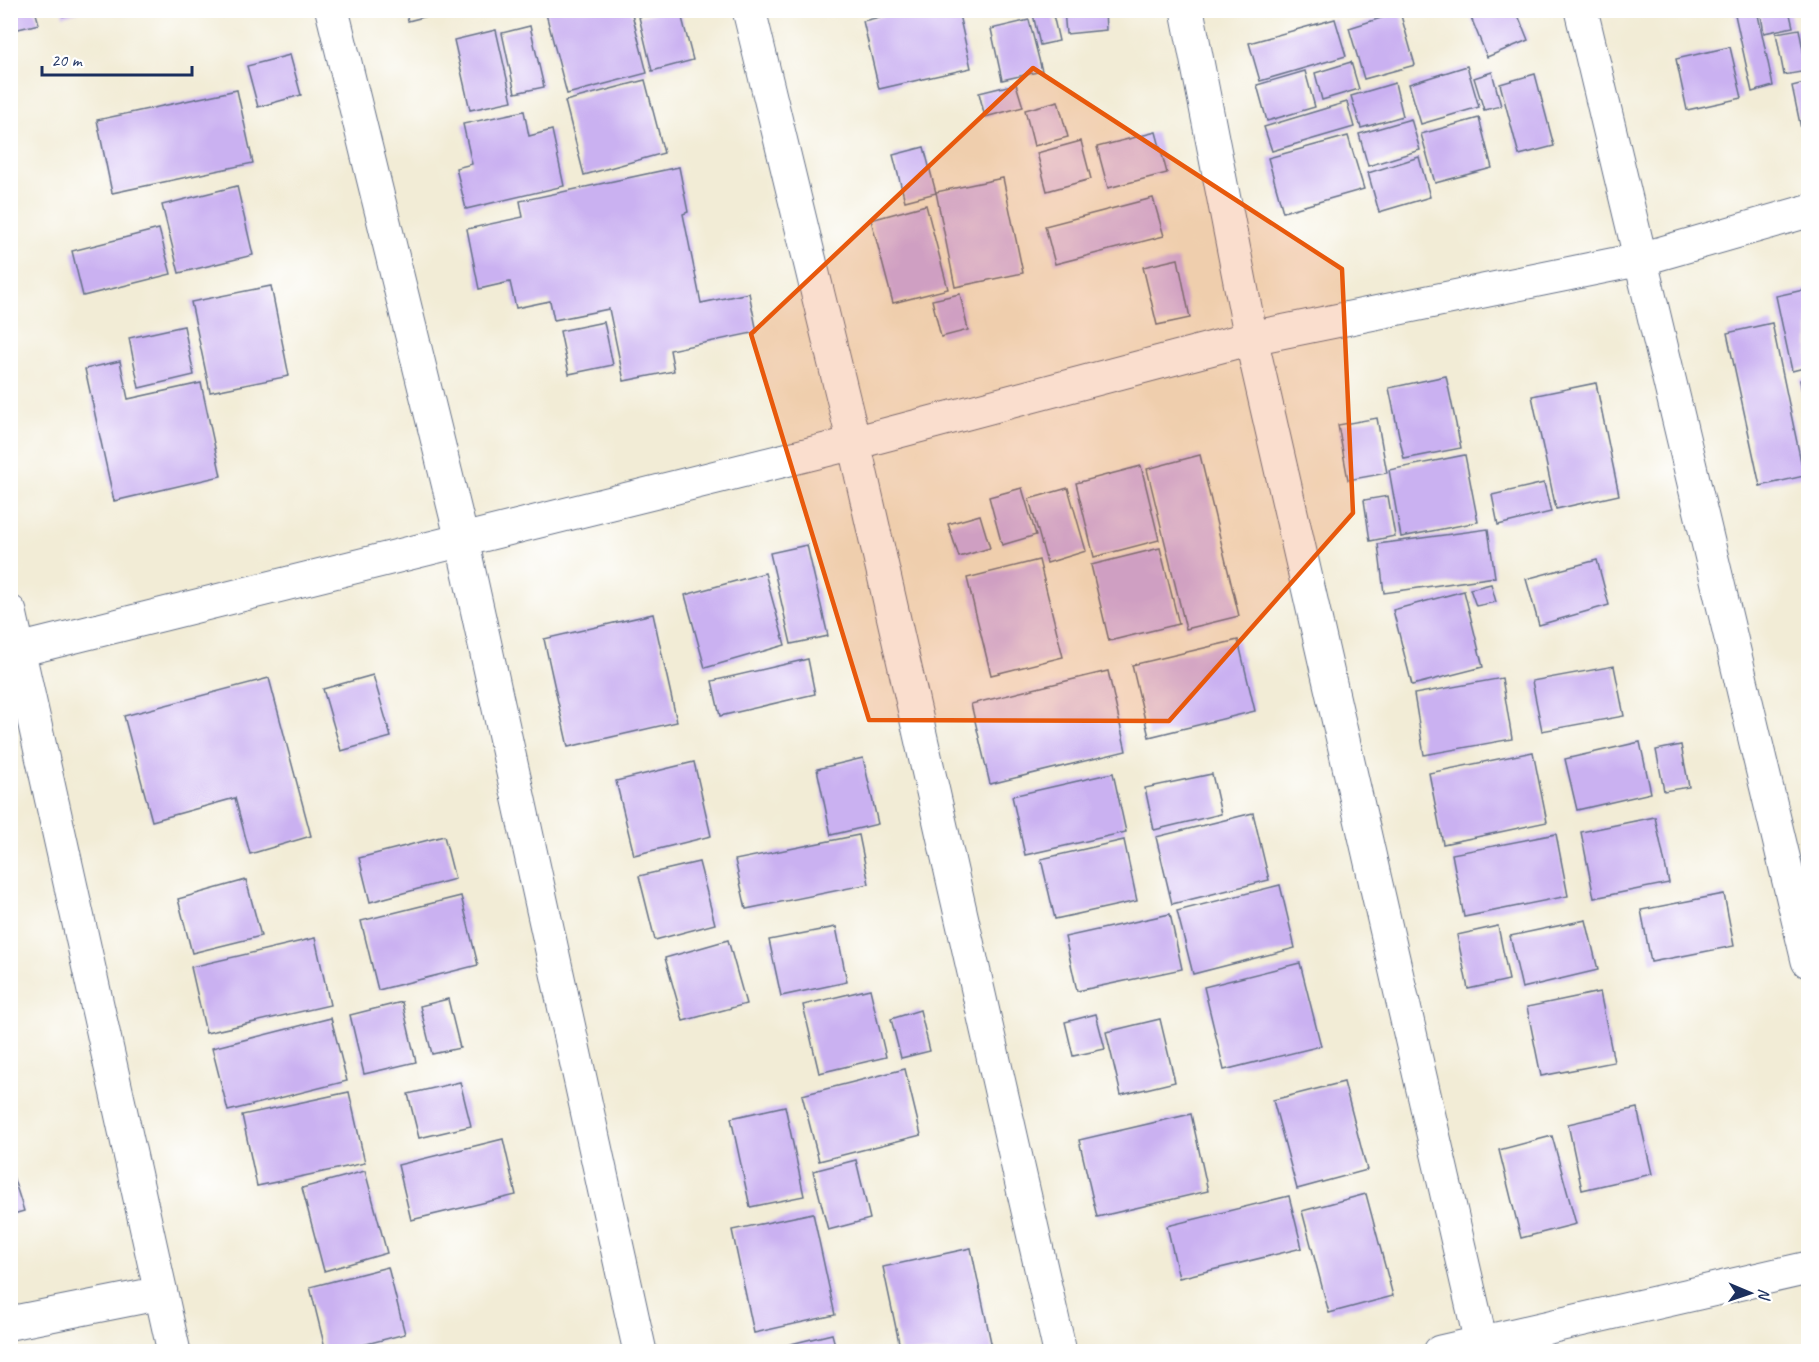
<svg xmlns="http://www.w3.org/2000/svg" width="1819" height="1362" font-family="Caveat,sans-serif">
<style>
.building{fill:#cab1f1}
.lines{fill:none;stroke-linecap:round;stroke-linejoin:round}
.street-casing{stroke:#667188;stroke-width:35}
.street{stroke:#fff;stroke-width:33}
.marked{fill:#e8590c;fill-opacity:0.2;stroke:#e8590c;stroke-width:4.5;stroke-linejoin:round}
</style>
<rect width="100%" height="100%" fill="#fff"/>
<filter id="ink" filterUnits="userSpaceOnUse"><feTurbulence type="fractalNoise" baseFrequency=".0167" numOctaves="2"/><feDisplacementMap in="SourceGraphic" scale="12" xChannelSelector="R" yChannelSelector="G"/><feConvolveMatrix kernelMatrix="1 2 1 2 8 2 1 2 1" color-interpolation-filters="sRGB"/></filter>
<filter id="wash" filterUnits="userSpaceOnUse"><feTurbulence type="fractalNoise" baseFrequency=".008" numOctaves="4" result="noise"/><feDisplacementMap in="SourceGraphic" scale="24" xChannelSelector="R" yChannelSelector="G"/><feGaussianBlur stdDeviation="1.35" result="paint"/><feColorMatrix in="noise" values="0 0 0 0 0 0 0 0 0 0 0 0 0 0 0 0 0 1.4 0 .05"/><feComposite in="paint" operator="in"/></filter>
<g filter="url(#wash)">
<rect width="100%" height="100%" fill="#f2ecd6"/>
<g id="blocks">
<path class="building" d="M 10,10 L 35,10 L 39,24 L 10,31 Z
M 62,10 L 82,10 L 82,11 L 63,16 Z
M 405,10 L 447,10 L 447,11 L 408,21 Z
M 545,10 L 631,10 L 647,73 L 567,94 Z
M 667,10 L 680,10 L 693,60 L 652,71 L 639,17 Z
M 909,10 L 958,10 L 971,68 L 879,89 L 863,21 Z
M 1032,10 L 1052,10 L 1059,41 L 1040,45 Z
M 1064,10 L 1105,10 L 1106,30 L 1066,34 Z
M 1468,10 L 1516,10 L 1528,40 L 1487,57 Z
M 1734,10 L 1757,10 L 1773,86 L 1752,92 Z
M 1760,10 L 1789,10 L 1793,27 L 1764,33 Z
M 1400,12 L 1415,65 L 1364,79 L 1349,28 Z
M 1335,19 L 1346,56 L 1260,81 L 1249,43 Z
M 1029,20 L 1042,71 L 1002,80 L 991,29 Z
M 530,26 L 544,87 L 515,93 L 502,33 Z
M 1799,29 L 1807,71 L 1784,75 L 1776,33 Z
M 496,30 L 512,101 L 470,110 L 454,40 Z
M 1730,47 L 1742,98 L 1687,110 L 1676,59 Z
M 290,55 L 301,95 L 258,107 L 247,66 Z
M 1351,62 L 1359,89 L 1322,100 L 1315,73 Z
M 1467,66 L 1479,107 L 1421,124 L 1409,84 Z
M 1305,71 L 1315,107 L 1267,121 L 1257,85 Z
M 1492,72 L 1501,106 L 1484,110 L 1474,78 Z
M 1535,74 L 1554,146 L 1519,155 L 1500,84 Z
M 645,80 L 664,153 L 584,175 L 565,101 Z
M 1808,82 L 1808,136 L 1803,138 L 1792,86 Z
M 1395,83 L 1403,116 L 1361,128 L 1351,96 Z
M 1016,84 L 1023,107 L 985,117 L 979,93 Z
M 237,90 L 253,163 L 112,193 L 97,120 Z
M 1058,101 L 1068,137 L 1034,146 L 1025,110 Z
M 1347,102 L 1354,127 L 1272,151 L 1264,127 Z
M 524,111 L 529,136 L 552,130 L 564,186 L 466,209 L 456,168 L 472,164 L 463,124 Z
M 1479,118 L 1492,168 L 1435,183 L 1421,134 Z
M 1411,119 L 1420,150 L 1368,166 L 1359,134 Z
M 1156,132 L 1167,173 L 1108,188 L 1097,147 Z
M 1348,136 L 1364,189 L 1283,212 L 1268,158 Z
M 1081,141 L 1091,179 L 1047,191 L 1037,153 Z
M 924,147 L 936,193 L 905,201 L 893,155 Z
M 1419,157 L 1430,197 L 1379,212 L 1368,173 Z
M 679,167 L 688,212 L 683,214 L 701,303 L 749,293 L 757,332 L 670,350 L 674,371 L 624,381 L 609,309 L 554,320 L 550,301 L 516,308 L 510,282 L 479,289 L 467,229 L 523,217 L 520,201 Z
M 1003,178 L 1023,273 L 955,287 L 936,192 Z
M 237,186 L 253,255 L 179,273 L 162,205 Z
M 1153,198 L 1164,236 L 1055,264 L 1045,226 Z
M 926,205 L 948,289 L 893,303 L 871,220 Z
M 159,229 L 171,274 L 83,296 L 72,251 Z
M 1178,259 L 1190,318 L 1157,325 L 1143,267 Z
M 271,286 L 289,376 L 210,392 L 191,302 Z
M 1808,289 L 1808,367 L 1792,371 L 1776,296 Z
M 960,294 L 968,330 L 941,337 L 932,300 Z
M 604,322 L 613,365 L 569,374 L 560,331 Z
M 1772,323 L 1804,476 L 1760,486 L 1727,333 Z
M 184,326 L 194,375 L 139,388 L 129,338 Z
M 120,361 L 128,399 L 201,383 L 221,476 L 114,501 L 85,369 Z
M 1446,376 L 1461,448 L 1404,459 L 1389,388 Z
M 1808,378 L 1808,421 L 1807,421 L 1800,380 Z
M 1596,383 L 1619,495 L 1556,509 L 1532,396 Z
M 1377,418 L 1387,473 L 1348,480 L 1338,425 Z
M 1200,455 L 1239,616 L 1186,629 L 1147,469 Z
M 1465,455 L 1478,522 L 1401,537 L 1389,470 Z
M 1141,466 L 1159,540 L 1094,557 L 1076,483 Z
M 1544,483 L 1551,512 L 1498,525 L 1492,495 Z
M 1022,488 L 1036,535 L 1002,545 L 989,497 Z
M 1068,488 L 1086,551 L 1047,563 L 1029,499 Z
M 1388,496 L 1395,536 L 1370,541 L 1364,500 Z
M 980,515 L 990,548 L 959,557 L 948,524 Z
M 1488,529 L 1495,577 L 1384,593 L 1378,544 Z
M 807,545 L 828,636 L 791,644 L 770,553 Z
M 1160,548 L 1179,624 L 1109,641 L 1091,565 Z
M 1039,560 L 1063,657 L 991,675 L 967,578 Z
M 1597,560 L 1609,605 L 1539,625 L 1526,579 Z
M 765,573 L 785,645 L 705,668 L 685,595 Z
M 1491,584 L 1496,602 L 1476,606 L 1470,589 Z
M 1464,591 L 1483,667 L 1412,685 L 1393,610 Z
M 653,614 L 677,722 L 568,747 L 544,639 Z
M 1238,640 L 1255,711 L 1149,737 L 1132,665 Z
M 808,659 L 815,694 L 720,716 L 712,681 Z
M 1614,666 L 1624,716 L 1542,731 L 1532,681 Z
M 1108,671 L 1126,751 L 990,784 L 971,704 Z
M 373,675 L 391,737 L 341,751 L 323,689 Z
M 269,678 L 311,836 L 250,854 L 235,798 L 152,821 L 124,716 Z
M 1502,678 L 1512,739 L 1424,755 L 1414,694 Z
M 1640,742 L 1651,793 L 1577,810 L 1565,759 Z
M 1681,745 L 1689,787 L 1664,791 L 1656,750 Z
M 1533,752 L 1547,822 L 1443,844 L 1429,773 Z
M 863,758 L 878,824 L 831,835 L 817,769 Z
M 694,762 L 711,836 L 634,855 L 616,781 Z
M 1113,773 L 1126,832 L 1025,855 L 1012,796 Z
M 1212,774 L 1221,814 L 1154,830 L 1145,788 Z
M 1253,813 L 1269,880 L 1172,904 L 1156,837 Z
M 1655,817 L 1669,883 L 1594,898 L 1581,832 Z
M 1556,834 L 1568,896 L 1464,917 L 1452,854 Z
M 859,835 L 869,884 L 746,909 L 735,860 Z
M 444,836 L 455,879 L 370,902 L 359,858 Z
M 1124,840 L 1137,901 L 1055,919 L 1041,859 Z
M 699,862 L 715,924 L 655,940 L 639,876 Z
M 246,880 L 261,936 L 192,953 L 178,899 Z
M 1280,885 L 1295,948 L 1193,974 L 1177,911 Z
M 1724,894 L 1734,946 L 1651,962 L 1641,910 Z
M 461,896 L 478,965 L 378,990 L 361,921 Z
M 1170,914 L 1182,969 L 1077,991 L 1065,937 Z
M 1586,920 L 1598,970 L 1522,988 L 1510,936 Z
M 1498,926 L 1509,980 L 1468,989 L 1457,935 Z
M 836,927 L 847,982 L 781,996 L 769,940 Z
M 315,938 L 330,1005 L 206,1033 L 191,967 Z
M 728,940 L 746,1004 L 683,1021 L 665,958 Z
M 1300,963 L 1321,1046 L 1224,1070 L 1204,987 Z
M 870,989 L 886,1057 L 819,1073 L 803,1005 Z
M 1600,992 L 1614,1062 L 1541,1076 L 1527,1007 Z
M 448,999 L 460,1048 L 432,1054 L 420,1006 Z
M 402,1002 L 416,1062 L 364,1074 L 350,1015 Z
M 920,1010 L 930,1051 L 901,1058 L 891,1019 Z
M 1096,1014 L 1105,1049 L 1073,1056 L 1065,1022 Z
M 331,1018 L 347,1081 L 228,1111 L 212,1048 Z
M 1160,1019 L 1175,1082 L 1121,1095 L 1106,1032 Z
M 905,1069 L 921,1135 L 819,1161 L 802,1095 Z
M 460,1082 L 471,1126 L 419,1138 L 408,1094 Z
M 1344,1082 L 1367,1170 L 1297,1189 L 1273,1100 Z
M 349,1092 L 365,1163 L 257,1186 L 242,1115 Z
M 785,1106 L 804,1196 L 750,1207 L 731,1118 Z
M 1637,1108 L 1652,1174 L 1582,1190 L 1568,1124 Z
M 1191,1114 L 1208,1191 L 1097,1217 L 1079,1140 Z
M 1552,1136 L 1576,1224 L 1521,1238 L 1499,1150 Z
M 503,1139 L 516,1195 L 411,1220 L 398,1165 Z
M 856,1160 L 870,1219 L 828,1230 L 813,1171 Z
M 10,1167 L 24,1211 L 10,1215 Z
M 365,1171 L 387,1253 L 324,1271 L 302,1188 Z
M 1366,1194 L 1393,1296 L 1329,1313 L 1302,1211 Z
M 1289,1196 L 1302,1248 L 1179,1278 L 1167,1226 Z
M 813,1213 L 835,1315 L 754,1333 L 732,1230 Z
M 971,1248 L 993,1352 L 901,1352 L 883,1267 Z
M 388,1267 L 405,1334 L 336,1352 L 326,1352 L 310,1287 Z
M 832,1334 L 837,1352 L 762,1352 L 762,1351 Z"/>
</g>
</g>
<g filter="url(#ink)">
<use href="#blocks" fill-opacity="0" stroke="#667188" stroke-width="1.5"/>
<g class="lines">
<defs>
<path id="street" d="M 332,10 L 462,540 L 640,1352
M 749,10 L 854,443 L 1060,1352
M 1187,10 L 1251,338 L 1483,1352
M 1581,10 L 1808,961
M 10,612 L 174,1352
M 19,650 L 854,443 L 1251,338 L 1641,259 L 1808,211
M 10,1323 L 161,1293
M 1440,1352 L 1808,1268"/>
</defs>
<use href="#street" class="street-casing"/>
<use href="#street" class="street"/>
</g>
</g>
<path class="marked" d="M 1033,68 L 1342,269 L 1353,513 L 1169,721 L 869,720 L 751,334 Z"/>
<rect width="1819" height="1362" fill="none" stroke="#fff" stroke-width="36"/>
<g transform="translate(1750 1293) rotate(92)" stroke="#ffffff" stroke-width="4.5" paint-order="stroke">
<path d="M0-4.5L10 22L0 15L-10 22Z" fill="#1b2f5e"/>
<text y="-9" font-size="16" font-weight="bold" text-anchor="middle" fill="#1b2f5e">N</text>
</g>
<path d="M42 66v9h150v-9" fill="none" stroke="#1b2f5e" stroke-width="3"/>
<text x="51" y="66" font-size="18" fill="#1b2f5e" stroke="#ffffff" stroke-width="4.5" paint-order="stroke">20 m</text>
</svg>
